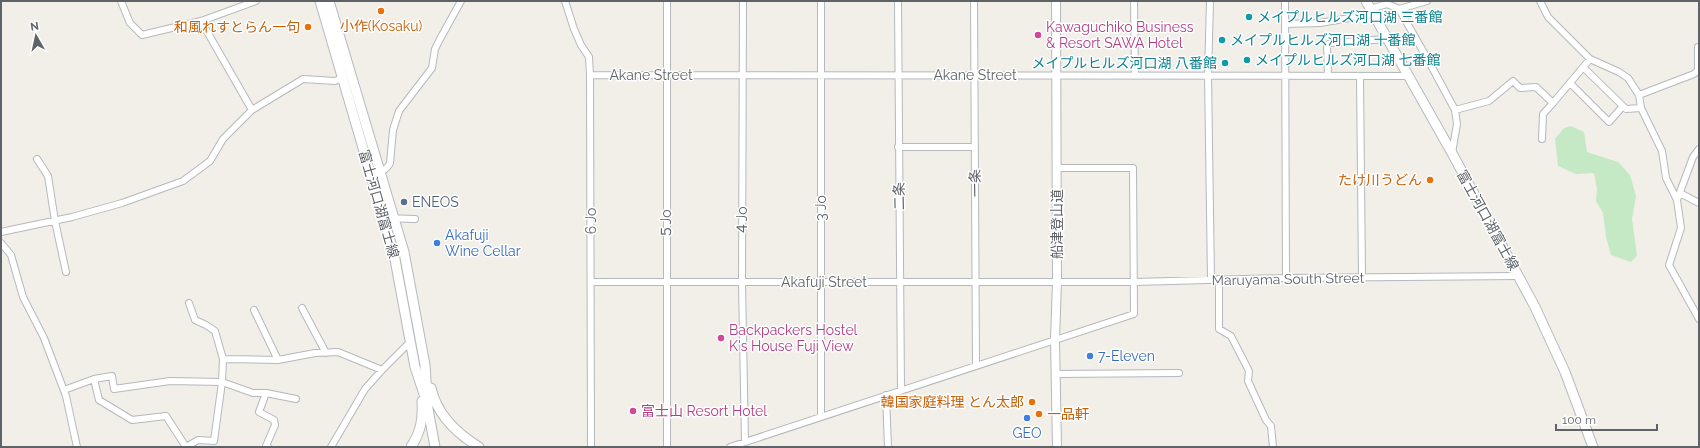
<svg xmlns="http://www.w3.org/2000/svg" width="1700" height="448" font-family="Raleway,'Noto Sans JP',sans-serif">
<style>
.green{fill:#c5e8c5}
.lines{fill:none;stroke-linecap:round;stroke-linejoin:round}
.minor-casing{stroke:#b5b8bc;stroke-width:8}
.tertiary-casing{stroke:#b5b8bc;stroke-width:10}
.secondary-casing{stroke:#b6babf;stroke-width:11}
.minor{stroke:#fff;stroke-width:6}
.tertiary{stroke:#fff;stroke-width:8}
.secondary{stroke:#fff;stroke-width:9}
.food-dot{fill:#e8710a;stroke:#fff;stroke-width:1.5}
.culture-dot{fill:#0f9aa8;stroke:#fff;stroke-width:1.5}
.hotel-dot{fill:#d1479c;stroke:#fff;stroke-width:1.5}
.service-dot{fill:#5c6f8a;stroke:#fff;stroke-width:1.5}
.shop-dot{fill:#3f7fe0;stroke:#fff;stroke-width:1.5}
.labels{text-anchor:middle;dominant-baseline:central;stroke-width:3;stroke-linejoin:round;paint-order:stroke}
.culture-label{font-size:14px;fill:#0d838f;stroke:#fff;text-anchor:start}
.food-label{font-size:14px;fill:#c56008;stroke:#fff;text-anchor:end}
.hotel-label{font-size:14px;fill:#b23c85;stroke:#fff;text-anchor:start}
.street-label{font-size:14px;fill:#5f6368;stroke:#fff}
.service-label{font-size:14px;fill:#4e5e75;stroke:#fff;text-anchor:start}
.shop-label{font-size:14px;fill:#366cbe;stroke:#fff;text-anchor:start}
</style>
<rect width="100%" height="100%" fill="#f1efe8"/>
<path class="green" d="M 1571,126 L 1584,132 L 1587,152 L 1618,162 L 1630,175 L 1636,196 L 1632,219 L 1637,256 L 1631,262 L 1611,255 L 1606,237 L 1603,213 L 1596,201 L 1597,189 L 1594,173 L 1576,174 L 1558,166 L 1555,139 L 1564,128 Z"/>
<g class="lines">
<defs>
<path id="minor" d="M 121,1 L 130,23 L 142,35 L 201,21 L 256,1
M 565,1 L 574,29 L 581,45 L 589,57 L 590,75 L 591,447
M 667,1 L 667,447
M 743,1 L 742,283 L 745,442
M 821,1 L 821,416
M 898,1 L 901,390
M 974,1 L 976,365
M 1134,1 L 1135,75
M 1210,1 L 1208,75 L 1211,279
M 1285,1 L 1286,278
M 1540,1 L 1548,17 L 1590,59 L 1619,72 L 1628,78 L 1639,95 L 1641,108 L 1662,151 L 1666,178 L 1677,200 L 1681,228 L 1669,265 L 1699,319
M 1370,9 L 1387,4 L 1399,9 L 1427,58 L 1455,110 L 1457,124 L 1452,153
M 1399,9 L 1427,1
M 201,21 L 252,110
M 1285,24 L 1320,23 L 1373,14
M 1584,68 L 1626,109 L 1641,108
M 590,75 L 1408,76
M 1328,76 L 1327,45 L 1331,43 L 1387,39
M 1360,76 L 1362,278
M 1570,83 L 1609,122 L 1623,106
M 1639,95 L 1694,74 L 1698,70 L 1698,47
M 1553,103 L 1590,59
M 1455,110 L 1489,101 L 1513,81 L 1520,88 L 1536,87 L 1553,103 L 1543,114 L 1542,139
M 898,147 L 975,147
M 37,159 L 48,176 L 55,221 L 66,272
M 370,174 C 378,172 386,172 390,163 L 393,130 L 399,111 L 432,68 L 435,49 L 440,39 L 461,1
M 1680,193 L 1699,203
M 1677,200 L 1693,157 L 1699,149
M 383,218 L 415,219
M 1,232 L 72,217 L 122,203 L 183,181 L 210,161 L 223,139 L 252,110 L 303,79 L 335,81 L 343,78
M 1,243 L 11,255 L 23,297 L 44,338 L 66,396 L 77,447
M 1219,279 L 1219,329 L 1231,336 L 1249,371 L 1248,381 L 1266,420 L 1271,426 L 1273,447
M 591,282 L 1134,282 L 1286,278 L 1519,276
M 189,303 L 195,320 L 206,325 L 215,331 L 223,359
M 302,308 L 326,353
M 254,310 L 278,360
M 1055,374 L 1179,373
M 94,379 L 112,376 L 114,389 L 170,381 L 222,382 L 253,393 L 266,393 L 296,399
M 64,390 L 94,379 L 99,400 L 132,420 L 166,416 L 186,447 L 198,440 L 214,441 L 222,382 L 223,359 L 278,360 L 315,353 L 338,352 L 382,370 L 411,341
M 266,393 L 259,412 L 274,420 L 275,425 L 266,446 L 268,447
M 886,395 L 888,447
M 331,447 L 365,389 L 382,370
M 730,447 L 1134,314 L 1133,168 L 1056,168"/>
<path id="tertiary" d="M 1056,1 L 1057,281 L 1055,340 L 1057,447"/>
<path id="secondary" d="M 320,1 L 394,254 L 415,367 L 424,394
M 329,1 L 404,252 L 425,365 L 428,409 L 435,447
M 1366,1 L 1452,153 L 1535,307 L 1565,372 L 1593,447
M 431,388 C 437,415 456,433 479,447
M 411,447 C 421,431 423,420 422,401"/>
</defs>
<use href="#minor" class="minor-casing"/>
<use href="#tertiary" class="tertiary-casing"/>
<use href="#secondary" class="secondary-casing"/>
<use href="#minor" class="minor"/>
<use href="#tertiary" class="tertiary"/>
<use href="#secondary" class="secondary"/>
</g>
<g class="food-dot">
<circle cx="381" cy="11" r="4"/>
<circle cx="308" cy="27" r="4"/>
<circle cx="1430" cy="180" r="4"/>
<circle cx="1032" cy="402" r="4"/>
<circle cx="1039" cy="414" r="4"/>
</g>
<g class="culture-dot">
<circle cx="1249" cy="17" r="4"/>
<circle cx="1222" cy="40" r="4"/>
<circle cx="1247" cy="60" r="4"/>
<circle cx="1225" cy="63" r="4"/>
</g>
<g class="hotel-dot">
<circle cx="1038" cy="35" r="4"/>
<circle cx="721" cy="338" r="4"/>
<circle cx="633" cy="411" r="4"/>
</g>
<circle class="service-dot" cx="404" cy="202" r="4"/>
<g class="shop-dot">
<circle cx="437" cy="243" r="4"/>
<circle cx="1090" cy="356" r="4"/>
<circle cx="1027" cy="418" r="4"/>
</g>
<g class="labels">
<g class="culture-label">
<text x="1257" y="17">メイプルヒルズ河口湖 三番館</text>
<text x="1230" y="40">メイプルヒルズ河口湖 十番館</text>
<text x="1255" y="60">メイプルヒルズ河口湖 七番館</text>
<text x="1217" y="63" text-anchor="end">メイプルヒルズ河口湖 八番館</text>
</g>
<g class="food-label">
<text x="381" y="26" text-anchor="middle">小作(Kosaku)</text>
<text x="300" y="27">和風れすとらん一句</text>
<text x="1422" y="180">たけ川うどん</text>
<text x="1024" y="402">韓国家庭料理 とん太郎</text>
<text x="1047" y="414" text-anchor="start">一品軒</text>
</g>
<g class="hotel-label">
<text x="1046" y="27">Kawaguchiko Business<tspan x="1046" dy="16">&amp; Resort SAWA Hotel</tspan></text>
<text x="729" y="330">Backpackers Hostel<tspan x="729" dy="16">K's House Fuji View</tspan></text>
<text x="641" y="411">富士山 Resort Hotel</text>
</g>
<g class="street-label">
<text x="651" y="75">Akane Street</text>
<text x="975" y="75">Akane Street</text>
<text transform="translate(975 183) rotate(-91)">一条</text>
<text transform="translate(899 196) rotate(-91)">二条</text>
<text transform="translate(379 204) rotate(74)">富士河口湖富士線</text>
<text transform="translate(821 208) rotate(-90)">3 Jo</text>
<text transform="translate(1488 220) rotate(61)">富士河口湖富士線</text>
<text transform="translate(591 221) rotate(-90)">6 Jo</text>
<text transform="translate(742 221) rotate(-90)">４Jo</text>
<text transform="translate(666 224) rotate(-90)">５Jo</text>
<text transform="translate(1057 224) rotate(-90)">船津登山道</text>
<text transform="translate(1288 279) rotate(-1)">Maruyama South Street</text>
<text x="824" y="282">Akafuji Street</text>
</g>
<g class="service-label">
<text x="412" y="202">ENEOS</text>
</g>
<g class="shop-label">
<text x="445" y="235">Akafuji<tspan x="445" dy="16">Wine Cellar</tspan></text>
<text x="1098" y="356">7-Eleven</text>
<text x="1027" y="433" text-anchor="middle">GEO</text>
</g>
</g>
<rect width="1700" height="448" fill="none" stroke="#5f6368" stroke-width="4"/>
<g transform="translate(36 36) rotate(351)" stroke="#ffffff" stroke-width="3" paint-order="stroke">
<path d="M0-3L7 15L0 10L-7 15Z" fill="#5f6368"/>
<text y="-6" font-size="11" font-weight="bold" text-anchor="middle" fill="#5f6368">N</text>
</g>
<path d="M1556 424v6h101v-6" fill="none" stroke="#5f6368" stroke-width="2"/>
<text x="1562" y="424" font-size="12" fill="#5f6368" stroke="#ffffff" stroke-width="3" paint-order="stroke">100 m</text>
</svg>
